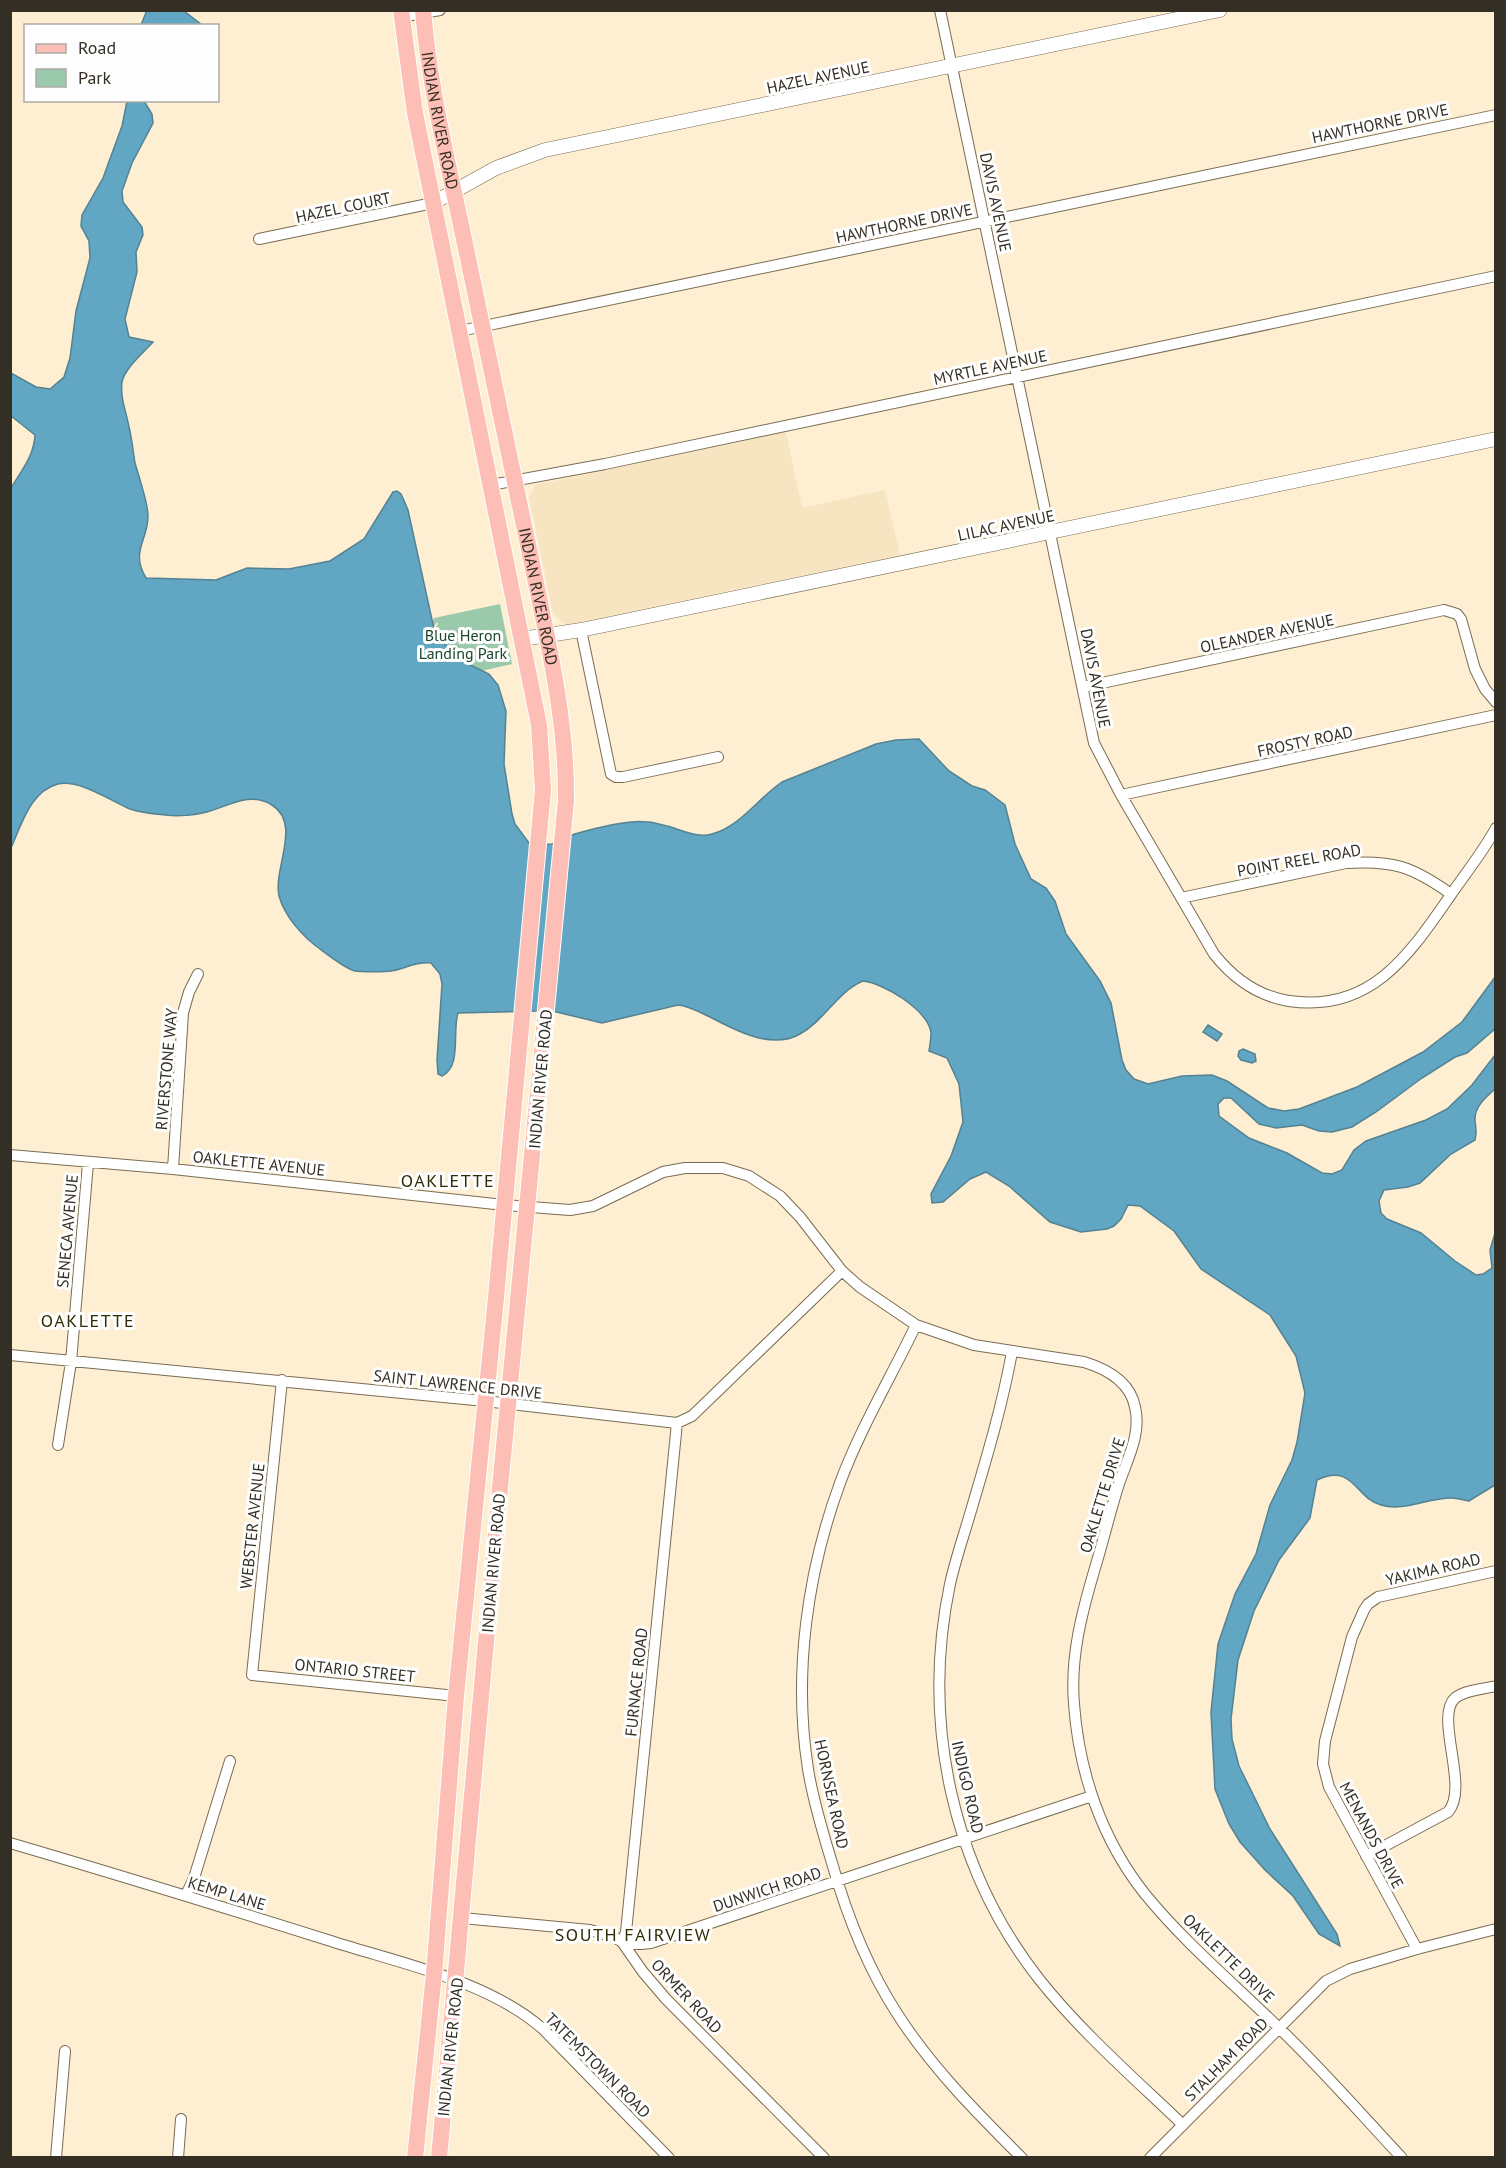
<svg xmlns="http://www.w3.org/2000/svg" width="1506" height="2168" font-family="'PT Sans',sans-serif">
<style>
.built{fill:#f7e4c1}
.green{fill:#9acaab}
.water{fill:#61a6c2;stroke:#548293;stroke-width:1.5}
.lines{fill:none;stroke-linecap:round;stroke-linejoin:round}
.minor-casing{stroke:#796c52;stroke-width:12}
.tertiary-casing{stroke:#796c52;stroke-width:15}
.primary-casing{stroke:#fff;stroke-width:18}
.minor{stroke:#fff;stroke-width:10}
.tertiary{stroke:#fff;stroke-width:14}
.primary{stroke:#fcbeb5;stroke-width:16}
.labels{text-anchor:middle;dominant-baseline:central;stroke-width:6;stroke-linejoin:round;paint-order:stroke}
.street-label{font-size:16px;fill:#342f24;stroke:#fefefe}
.park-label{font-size:16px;fill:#19462c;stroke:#fefefe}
.neighbourhood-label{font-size:18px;letter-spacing:1.5px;fill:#2e2c01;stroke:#fefefe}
</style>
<rect width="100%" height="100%" fill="#feefd2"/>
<path class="built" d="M 786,432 L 802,508 L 885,490 L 900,555 L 567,625 L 553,614 L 529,497 L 535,485 Z"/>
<path class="green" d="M 500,604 L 512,664 L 442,680 L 424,645 L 438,624 L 437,622 L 414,656 L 434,618 Z"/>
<path class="water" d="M 147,10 L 184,11 L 202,25 L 141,25 Z
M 127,101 L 144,101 L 152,114 L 153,123 L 132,163 L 122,191 L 123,202 L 142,227 L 143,235 L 136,252 L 137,272 L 125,319 L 129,337 L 153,342 C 143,353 125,368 122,382 C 120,398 126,411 129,427 C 132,439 133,451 135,463 C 139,477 148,503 148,516 C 148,541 130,551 146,578 L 216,580 L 247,568 L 289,569 L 330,561 L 364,539 L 393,492 L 397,491 L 401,494 L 408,510 L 434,629 L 444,643 L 460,660 L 489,674 L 498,685 L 506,711 L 504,764 L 512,814 L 515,824 L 529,843 C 536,843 545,845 552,844 C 557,843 562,838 568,836 C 588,830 610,824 631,822 C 641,821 653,822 663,825 C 678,828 697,839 712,834 C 741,826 758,798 782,782 L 876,744 L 896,740 L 919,739 L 949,771 L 972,786 L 985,790 L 1005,805 L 1015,844 L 1031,879 L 1046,888 L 1055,901 L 1066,934 L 1100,981 L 1111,1003 L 1122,1060 L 1126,1070 L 1134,1079 L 1148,1084 L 1182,1076 L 1212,1075 L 1227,1081 L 1268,1108 L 1284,1111 L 1299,1109 L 1357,1087 L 1423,1052 L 1462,1022 L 1495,977 L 1495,1029 L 1467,1053 L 1455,1057 L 1422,1078 L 1376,1112 L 1352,1127 L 1332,1132 L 1319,1131 L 1302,1125 L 1276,1128 L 1259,1124 L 1231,1098 L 1224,1098 L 1218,1104 L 1219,1116 L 1249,1138 L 1287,1153 L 1322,1173 L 1332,1174 L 1342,1170 L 1354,1150 L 1366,1141 L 1426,1120 L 1447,1109 L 1472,1085 L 1495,1055 L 1495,1089 C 1486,1097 1474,1107 1475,1121 C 1476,1128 1477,1133 1475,1140 L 1451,1154 L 1420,1183 L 1408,1187 L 1384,1190 L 1379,1201 L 1381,1213 L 1387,1219 L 1421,1233 L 1455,1261 L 1476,1275 L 1483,1274 L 1492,1268 L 1490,1250 L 1495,1233 L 1495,1485 L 1469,1501 C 1463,1500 1457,1498 1451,1498 C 1427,1498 1404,1512 1381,1505 C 1356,1499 1353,1462 1317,1480 L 1310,1518 L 1279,1560 L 1254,1611 L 1238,1660 L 1231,1719 L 1232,1739 L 1239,1766 L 1270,1829 L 1337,1934 L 1340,1946 L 1319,1934 L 1293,1896 L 1265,1870 L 1240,1842 L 1229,1824 L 1215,1789 L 1211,1712 L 1218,1644 L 1235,1594 L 1256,1554 L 1270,1505 L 1292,1460 L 1297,1442 L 1305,1393 L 1296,1356 L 1270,1315 L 1201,1269 L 1174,1231 L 1140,1206 L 1128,1205 L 1121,1219 L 1114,1226 L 1107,1229 L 1081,1232 L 1050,1222 L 1009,1186 L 986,1172 L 970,1179 L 943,1202 L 932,1203 L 931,1194 L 951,1156 L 963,1122 L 959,1084 L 947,1058 L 929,1051 C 930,1045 931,1038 931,1032 C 927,1010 884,983 863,981 C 838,991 824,1021 800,1034 C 772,1050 737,1031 712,1018 C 701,1013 690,1006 678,1005 L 602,1023 L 544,1009 L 537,1011 L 458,1013 C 452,1031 462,1067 442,1076 L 438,1074 L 437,1060 L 442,984 L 440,974 L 431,963 C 416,961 405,969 391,971 C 386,972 360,972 355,971 C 346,969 328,955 320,949 C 303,937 285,917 279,896 C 273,868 302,824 272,805 C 250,791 229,806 207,812 C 196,815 178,817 166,815 C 155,814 141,813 130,809 C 111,801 79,779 58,784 C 30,791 21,826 11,848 L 11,488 C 21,471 34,456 35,435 L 11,416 L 11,373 L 36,387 L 50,389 L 64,377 L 70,358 L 76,311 L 90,258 L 89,241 L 81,226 L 82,215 L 103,178 L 122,126 Z
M 1208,1025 L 1222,1034 L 1217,1041 L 1203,1032 Z
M 1243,1049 L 1255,1054 L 1256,1061 L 1252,1063 L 1241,1060 L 1238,1056 L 1239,1051 Z"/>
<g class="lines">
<defs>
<path id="minor" d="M 940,10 L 1094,743 L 1121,795 L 1214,954 C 1233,978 1258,996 1289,1001 C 1371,1013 1409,955 1450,896 C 1465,874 1483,852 1496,828
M 401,17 L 440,10
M 259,239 L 433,203
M 460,331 L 1496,115
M 491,485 L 605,464 L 1496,276
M 581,630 L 611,774 L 616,777 L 623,777 L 718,757
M 1083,687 L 1444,610 L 1457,614 L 1461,619 L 1475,669 L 1485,689 L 1496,702
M 1121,795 L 1496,715
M 1181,898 L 1346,863 C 1394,860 1413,867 1451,894
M 10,1155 L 173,1169 L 504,1205 L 570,1210 L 593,1206 L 663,1172 L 685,1168 L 723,1168 L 749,1176 L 780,1196 L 800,1217 L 842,1271 L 860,1287 L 916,1325 L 974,1345 L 1084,1362 C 1107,1369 1130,1381 1135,1407 C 1142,1436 1125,1463 1117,1490 C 1109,1516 1103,1542 1095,1568 C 1082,1612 1070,1657 1074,1704 C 1079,1773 1102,1840 1145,1894 C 1184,1942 1233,1983 1277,2026 C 1321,2068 1361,2114 1402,2158
M 173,1169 L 183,1013 L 189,992 L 198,974
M 916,1325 C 891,1377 860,1429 840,1483 C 807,1573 793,1674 808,1769 C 813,1801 823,1833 832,1863 C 847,1916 868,1969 898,2015 C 933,2069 977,2113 1022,2158
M 1012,1352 C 1002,1407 986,1460 970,1514 C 963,1538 955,1561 950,1584 C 921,1722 952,1868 1039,1979 C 1081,2032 1134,2078 1183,2125
M 10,1355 L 485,1401 L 677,1423 L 692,1416 L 842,1271
M 282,1380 L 252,1675 L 456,1696
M 677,1423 L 626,1932 L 622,1942 L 642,1944 L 651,1943 L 1092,1796
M 58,1445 L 71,1362 L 88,1163
M 10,1843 C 119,1875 226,1908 334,1942 C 403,1964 488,1981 543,2029 L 669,2158
M 1366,1856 L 1448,1812 C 1470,1788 1434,1717 1455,1698 C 1465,1690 1483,1689 1496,1686
M 186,1895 L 194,1878 L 230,1761
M 462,1918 L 590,1930 L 614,1937 L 622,1942 L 643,1972 L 666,1999 L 824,2158
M 1417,1949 L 1329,1787 L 1323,1764 L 1325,1741 L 1352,1637 L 1364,1610 L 1368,1604 L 1378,1597 L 1496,1571
M 56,2158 L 65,2051
M 178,2158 L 181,2119
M 1150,2158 L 1326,1981 L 1350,1969 L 1417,1949 L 1496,1929"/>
<path id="tertiary" d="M 433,203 L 496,168 L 545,150 L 1220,10
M 522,639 L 581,630 L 1496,439"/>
<g id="primary">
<path d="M 401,10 L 415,113 L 539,725 L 543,790 L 495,1308 L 456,1696 L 434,1974 L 415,2158"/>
<path id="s1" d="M 423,10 C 429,83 446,155 461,225 C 484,336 508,447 531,559 C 547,638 567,719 566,801 L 500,1488 L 439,2158"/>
</g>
</defs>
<use href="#minor" class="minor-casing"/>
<use href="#tertiary" class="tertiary-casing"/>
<use href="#primary" class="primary-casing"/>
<use href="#minor" class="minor"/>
<use href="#tertiary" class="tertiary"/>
<use href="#primary" class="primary"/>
</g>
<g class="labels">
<g class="street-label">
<text transform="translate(818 77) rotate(-12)">HAZEL AVENUE</text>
<text stroke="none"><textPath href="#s1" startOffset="112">INDIAN RIVER ROAD</textPath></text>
<text transform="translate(1380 123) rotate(-12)">HAWTHORNE DRIVE</text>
<text transform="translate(996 202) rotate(78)">DAVIS AVENUE</text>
<text transform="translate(343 207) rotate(-12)">HAZEL COURT</text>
<text transform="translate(904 223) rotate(-12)">HAWTHORNE DRIVE</text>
<text transform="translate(990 367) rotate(-12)">MYRTLE AVENUE</text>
<text transform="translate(1006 525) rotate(-12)">LILAC AVENUE</text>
<text stroke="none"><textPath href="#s1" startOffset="598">INDIAN RIVER ROAD</textPath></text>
<text transform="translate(1267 633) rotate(-12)">OLEANDER AVENUE</text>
<text transform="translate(1096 678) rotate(79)">DAVIS AVENUE</text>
<text transform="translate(1305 741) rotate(-12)">FROSTY ROAD</text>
<text transform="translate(1299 860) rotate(-10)">POINT REEL ROAD</text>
<text transform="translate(166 1069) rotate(-85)">RIVERSTONE WAY</text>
<text transform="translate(540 1079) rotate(-85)">INDIAN RIVER ROAD</text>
<text transform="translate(259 1163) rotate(6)">OAKLETTE AVENUE</text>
<text transform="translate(67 1231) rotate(-85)">SENECA AVENUE</text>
<text transform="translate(458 1384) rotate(6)">SAINT LAWRENCE DRIVE</text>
<text transform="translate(1102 1495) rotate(-73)">OAKLETTE DRIVE</text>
<text transform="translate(252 1526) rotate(-84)">WEBSTER AVENUE</text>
<text transform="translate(493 1563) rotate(-85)">INDIAN RIVER ROAD</text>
<text transform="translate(1433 1569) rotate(-13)">YAKIMA ROAD</text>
<text transform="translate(355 1670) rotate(6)">ONTARIO STREET</text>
<text transform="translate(636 1682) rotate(-84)">FURNACE ROAD</text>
<text transform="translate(968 1787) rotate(77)">INDIGO ROAD</text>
<text transform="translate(832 1794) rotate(78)">HORNSEA ROAD</text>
<text transform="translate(1372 1835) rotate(62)">MENANDS DRIVE</text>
<text transform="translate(767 1889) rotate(-18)">DUNWICH ROAD</text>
<text transform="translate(227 1893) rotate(17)">KEMP LANE</text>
<text transform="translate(1229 1958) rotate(44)">OAKLETTE DRIVE</text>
<text transform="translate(687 1996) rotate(47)">ORMER ROAD</text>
<text transform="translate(450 2047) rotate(-84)">INDIAN RIVER ROAD</text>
<text transform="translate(1226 2059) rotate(-45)">STALHAM ROAD</text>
<text transform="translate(598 2065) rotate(45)">TATEMSTOWN ROAD</text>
</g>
<g class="park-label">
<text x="463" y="635">Blue Heron<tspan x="463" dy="18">Landing Park</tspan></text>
</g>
<g class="neighbourhood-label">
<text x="448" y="1180">OAKLETTE</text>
<text x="88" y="1320">OAKLETTE</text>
<text x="633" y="1934">SOUTH FAIRVIEW</text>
</g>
</g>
<rect width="1506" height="2168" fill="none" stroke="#342f24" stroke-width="24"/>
<rect x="24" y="24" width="195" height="78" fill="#fefefe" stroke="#adaba7" stroke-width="1.5"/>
<rect x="36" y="44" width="30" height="9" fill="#fcbeb5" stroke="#adaba7" stroke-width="1.5"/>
<text x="78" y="54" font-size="18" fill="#342f24">Road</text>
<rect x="36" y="69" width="30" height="18" fill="#9acaab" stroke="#adaba7" stroke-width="1.5"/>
<text x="78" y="84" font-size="18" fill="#342f24">Park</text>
</svg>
